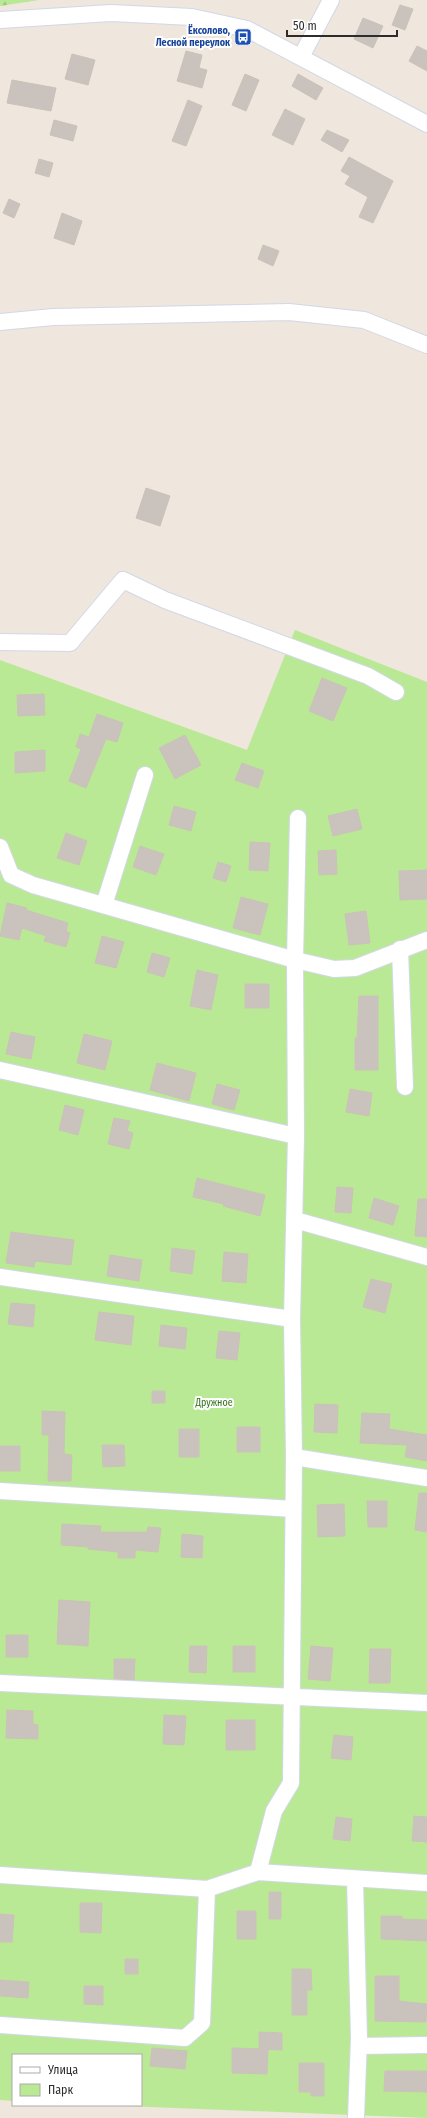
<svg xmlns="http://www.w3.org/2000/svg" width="427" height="2118" font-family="'Fira Sans Condensed',sans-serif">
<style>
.forest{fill:url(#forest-firs)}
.park{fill:#bae996}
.building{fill:#cac3bd;stroke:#cbc2b7}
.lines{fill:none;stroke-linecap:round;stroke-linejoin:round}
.minor-casing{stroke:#d2d8e6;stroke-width:18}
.minor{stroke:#fff;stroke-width:16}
.labels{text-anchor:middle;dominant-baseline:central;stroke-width:4;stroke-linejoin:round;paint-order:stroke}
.transit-label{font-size:10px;font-weight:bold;fill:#164399;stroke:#fff;text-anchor:end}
.park-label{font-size:10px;fill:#307115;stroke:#fff}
</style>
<defs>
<pattern id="forest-firs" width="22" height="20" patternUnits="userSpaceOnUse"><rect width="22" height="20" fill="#bae996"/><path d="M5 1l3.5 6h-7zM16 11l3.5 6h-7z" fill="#a0c881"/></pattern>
</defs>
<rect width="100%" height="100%" fill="#efe6dd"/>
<path class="forest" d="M 0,0 L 39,0 L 0,6 Z"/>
<path class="park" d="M 295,630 L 427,682 L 427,2118 L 101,2105 L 141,2105 L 141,2055 L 13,2055 L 13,2101 L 0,2100 L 0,660 L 247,750 Z"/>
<path class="building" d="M 400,5 L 413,9 L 405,30 L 392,25 Z
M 363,18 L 383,26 L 373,48 L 354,39 Z
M 417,46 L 427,51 L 427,71 L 409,61 Z
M 186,51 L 202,55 L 199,68 L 207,70 L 202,88 L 177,81 Z
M 72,54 L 95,60 L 88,85 L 65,79 Z
M 245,74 L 259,80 L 246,111 L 232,105 Z
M 298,74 L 323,88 L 316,100 L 292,86 Z
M 12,80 L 56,88 L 51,111 L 7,103 Z
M 188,100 L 202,106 L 186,146 L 172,141 Z
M 285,109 L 305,119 L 293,145 L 272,135 Z
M 54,120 L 77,126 L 73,141 L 50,135 Z
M 327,130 L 349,140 L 342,152 L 321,140 Z
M 349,157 L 393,181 L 373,223 L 359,217 L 368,197 L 345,184 L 350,176 L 341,171 Z
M 39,159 L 53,163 L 49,177 L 35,173 Z
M 9,199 L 20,204 L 14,218 L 3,213 Z
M 62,213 L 82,221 L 74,245 L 54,238 Z
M 263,245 L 279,251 L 273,266 L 258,259 Z
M 146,488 L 170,496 L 160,526 L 136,518 Z
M 322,678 L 347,688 L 333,721 L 309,711 Z
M 44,694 L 45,715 L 18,716 L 17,695 Z
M 97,714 L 123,723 L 117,742 L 106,739 L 86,788 L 69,781 L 81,749 L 76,747 L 80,734 L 89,737 Z
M 185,735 L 201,765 L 175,779 L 159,748 Z
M 45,750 L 45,771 L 15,773 L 15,752 Z
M 242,763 L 264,771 L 258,788 L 235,780 Z
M 174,806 L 196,812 L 191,831 L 169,825 Z
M 357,809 L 362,829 L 333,836 L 328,816 Z
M 66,833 L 87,841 L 79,865 L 57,858 Z
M 250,842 L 270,843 L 268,871 L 249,870 Z
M 140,846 L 164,854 L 156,875 L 133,867 Z
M 336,850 L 337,874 L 319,875 L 318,851 Z
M 218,862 L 231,866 L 226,882 L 213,878 Z
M 427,870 L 427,899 L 400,900 L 399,871 Z
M 241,897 L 268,904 L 260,935 L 233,928 Z
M 7,903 L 27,908 L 26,910 L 68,923 L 66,931 L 70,933 L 66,947 L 44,941 L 46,936 L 22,928 L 19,940 L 0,936 Z
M 366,911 L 370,943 L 349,945 L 345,914 Z
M 102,936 L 124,942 L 116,968 L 95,963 Z
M 152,953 L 170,958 L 164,977 L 147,972 Z
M 197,970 L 218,975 L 211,1010 L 190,1006 Z
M 245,984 L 269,984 L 269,1008 L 245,1008 Z
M 359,996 L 378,996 L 378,1070 L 355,1070 L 355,1038 L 357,1038 Z
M 11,1032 L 35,1037 L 31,1059 L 6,1054 Z
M 84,1034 L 112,1041 L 105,1070 L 77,1063 Z
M 157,1063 L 196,1073 L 189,1101 L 150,1090 Z
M 217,1084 L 240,1090 L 234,1110 L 212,1104 Z
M 350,1089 L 372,1093 L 369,1116 L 346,1112 Z
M 65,1105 L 84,1110 L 78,1135 L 59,1130 Z
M 114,1118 L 130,1121 L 127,1131 L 133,1133 L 129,1149 L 108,1144 Z
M 197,1178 L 265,1195 L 260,1216 L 223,1206 L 224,1204 L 193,1197 Z
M 337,1187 L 353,1188 L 351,1213 L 335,1212 Z
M 374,1198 L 399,1206 L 393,1225 L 369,1218 Z
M 418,1199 L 427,1199 L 427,1237 L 415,1236 Z
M 11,1232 L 74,1240 L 71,1265 L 35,1261 L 34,1267 L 6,1263 Z
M 172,1248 L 195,1251 L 192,1274 L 170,1271 Z
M 224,1252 L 248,1254 L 246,1283 L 222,1281 Z
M 110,1255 L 142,1260 L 139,1281 L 107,1276 Z
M 371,1279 L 392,1284 L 385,1313 L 363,1307 Z
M 11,1303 L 35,1305 L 33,1327 L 8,1324 Z
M 99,1312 L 134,1316 L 131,1345 L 95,1340 Z
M 161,1325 L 187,1328 L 185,1349 L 159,1346 Z
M 219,1331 L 240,1333 L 237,1360 L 216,1358 Z
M 152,1391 L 165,1391 L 165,1403 L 152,1403 Z
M 315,1404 L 338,1405 L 337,1433 L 314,1432 Z
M 42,1411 L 65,1412 L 64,1454 L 72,1455 L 71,1481 L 48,1481 L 49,1435 L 42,1435 Z
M 362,1413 L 390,1414 L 389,1429 L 427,1435 L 427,1461 L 405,1457 L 407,1445 L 360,1443 Z
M 237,1427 L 260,1427 L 260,1452 L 237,1452 Z
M 179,1429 L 199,1429 L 199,1457 L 179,1457 Z
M 102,1445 L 124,1445 L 125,1466 L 103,1467 Z
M 0,1446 L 20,1446 L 20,1471 L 0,1471 Z
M 419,1493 L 427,1493 L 427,1532 L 415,1530 Z
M 367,1501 L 387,1501 L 387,1527 L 368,1527 Z
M 344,1504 L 345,1536 L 318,1537 L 317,1505 Z
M 62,1524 L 101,1526 L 100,1532 L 147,1532 L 148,1527 L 161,1528 L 158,1552 L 135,1550 L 135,1558 L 118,1558 L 118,1552 L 88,1549 L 88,1547 L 61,1545 Z
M 182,1534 L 203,1536 L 202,1558 L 181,1557 Z
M 59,1600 L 90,1602 L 88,1646 L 57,1644 Z
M 6,1635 L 28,1635 L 28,1657 L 6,1657 Z
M 190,1646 L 207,1646 L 206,1673 L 189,1672 Z
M 233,1646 L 255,1646 L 255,1672 L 233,1672 Z
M 311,1646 L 333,1648 L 330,1681 L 308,1679 Z
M 370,1649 L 391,1649 L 390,1683 L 369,1683 Z
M 114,1659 L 135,1659 L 134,1680 L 114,1679 Z
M 7,1710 L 33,1711 L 33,1724 L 38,1725 L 38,1739 L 6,1738 Z
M 164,1715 L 186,1716 L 184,1745 L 163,1744 Z
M 226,1720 L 255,1720 L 255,1750 L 226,1750 Z
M 334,1735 L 353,1737 L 351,1760 L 331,1758 Z
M 414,1816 L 427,1817 L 427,1842 L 412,1841 Z
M 336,1817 L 352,1819 L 350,1841 L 333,1839 Z
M 269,1892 L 281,1892 L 281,1919 L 269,1919 Z
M 80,1903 L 102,1903 L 101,1933 L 80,1932 Z
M 237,1911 L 256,1911 L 256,1939 L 237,1939 Z
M 0,1914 L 14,1915 L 12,1942 L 0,1942 Z
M 381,1916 L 402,1916 L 402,1919 L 427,1920 L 427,1941 L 381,1939 Z
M 125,1959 L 138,1959 L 138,1974 L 125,1974 Z
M 292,1969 L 311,1969 L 312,1990 L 307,1990 L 307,2015 L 292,2015 Z
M 375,1976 L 399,1976 L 399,2001 L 427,2004 L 426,2022 L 375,2021 Z
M 0,1980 L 29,1982 L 28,1998 L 0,1996 Z
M 84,1986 L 103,1986 L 103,2005 L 84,2004 Z
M 259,2032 L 282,2033 L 282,2050 L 259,2049 Z
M 152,2048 L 187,2051 L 185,2069 L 150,2066 Z
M 232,2048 L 268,2049 L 267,2074 L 232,2073 Z
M 299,2063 L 324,2063 L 324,2096 L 311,2096 L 311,2092 L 299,2092 Z
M 385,2071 L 427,2071 L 427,2092 L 384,2091 Z"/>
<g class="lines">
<defs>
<path id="minor" d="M 0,20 L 111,13 L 192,17 L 247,29 L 427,124
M 301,57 L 331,0
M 0,322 L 53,317 L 289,312 L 364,320 L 427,345
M 0,642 L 70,643 L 123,580 L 165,600 L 368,676 L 396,692
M 0,847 L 11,875 L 33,885 L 295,960 L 334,969 L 355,968 L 427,940
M 104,905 L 145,775
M 400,949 L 405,1087
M 0,1070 L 296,1136
M 295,1220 L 427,1257
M 0,1277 L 292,1319
M 294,1457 L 427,1478
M 0,1491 L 293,1509
M 0,1683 L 427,1703
M 258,1872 L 274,1811 L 291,1783 L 294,1457 L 292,1319 L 296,1136 L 295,960 L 298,818
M 0,1875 L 207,1889 L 258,1872 L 427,1883
M 355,1880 L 359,2038 L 356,2118
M 0,2025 L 185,2038 L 202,2023 L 207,1889
M 359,2046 L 427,2045"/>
</defs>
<use href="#minor" class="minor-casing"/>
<use href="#minor" class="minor"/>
</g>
<defs>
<symbol id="bus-square" viewBox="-11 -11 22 22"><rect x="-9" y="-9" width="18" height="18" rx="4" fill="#1a4fb4" stroke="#fff"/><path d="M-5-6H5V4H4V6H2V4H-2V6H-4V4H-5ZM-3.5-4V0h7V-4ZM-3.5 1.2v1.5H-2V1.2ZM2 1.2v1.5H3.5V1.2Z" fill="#fff"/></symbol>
</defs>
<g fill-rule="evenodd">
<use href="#bus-square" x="233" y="27" width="20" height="20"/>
</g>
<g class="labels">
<g class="transit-label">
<text x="230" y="31">Ёксолово,<tspan x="230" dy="12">Лесной переулок</tspan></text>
</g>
<g class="park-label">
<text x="214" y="1403">Дружное</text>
</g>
</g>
<rect x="12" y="2054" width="130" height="52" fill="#ffffff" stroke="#ababab"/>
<rect x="20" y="2067" width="20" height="6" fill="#ffffff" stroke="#ababab"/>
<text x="48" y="2074" font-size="12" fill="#2c2c2c">Улица</text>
<rect x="20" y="2084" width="20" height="12" fill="#bae996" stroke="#ababab"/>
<text x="48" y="2094" font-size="12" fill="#2c2c2c">Парк</text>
<path d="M287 30v6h110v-6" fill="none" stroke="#2c2c2c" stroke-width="2"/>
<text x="293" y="30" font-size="12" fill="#2c2c2c" stroke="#ffffff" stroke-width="3" paint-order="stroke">50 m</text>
</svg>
